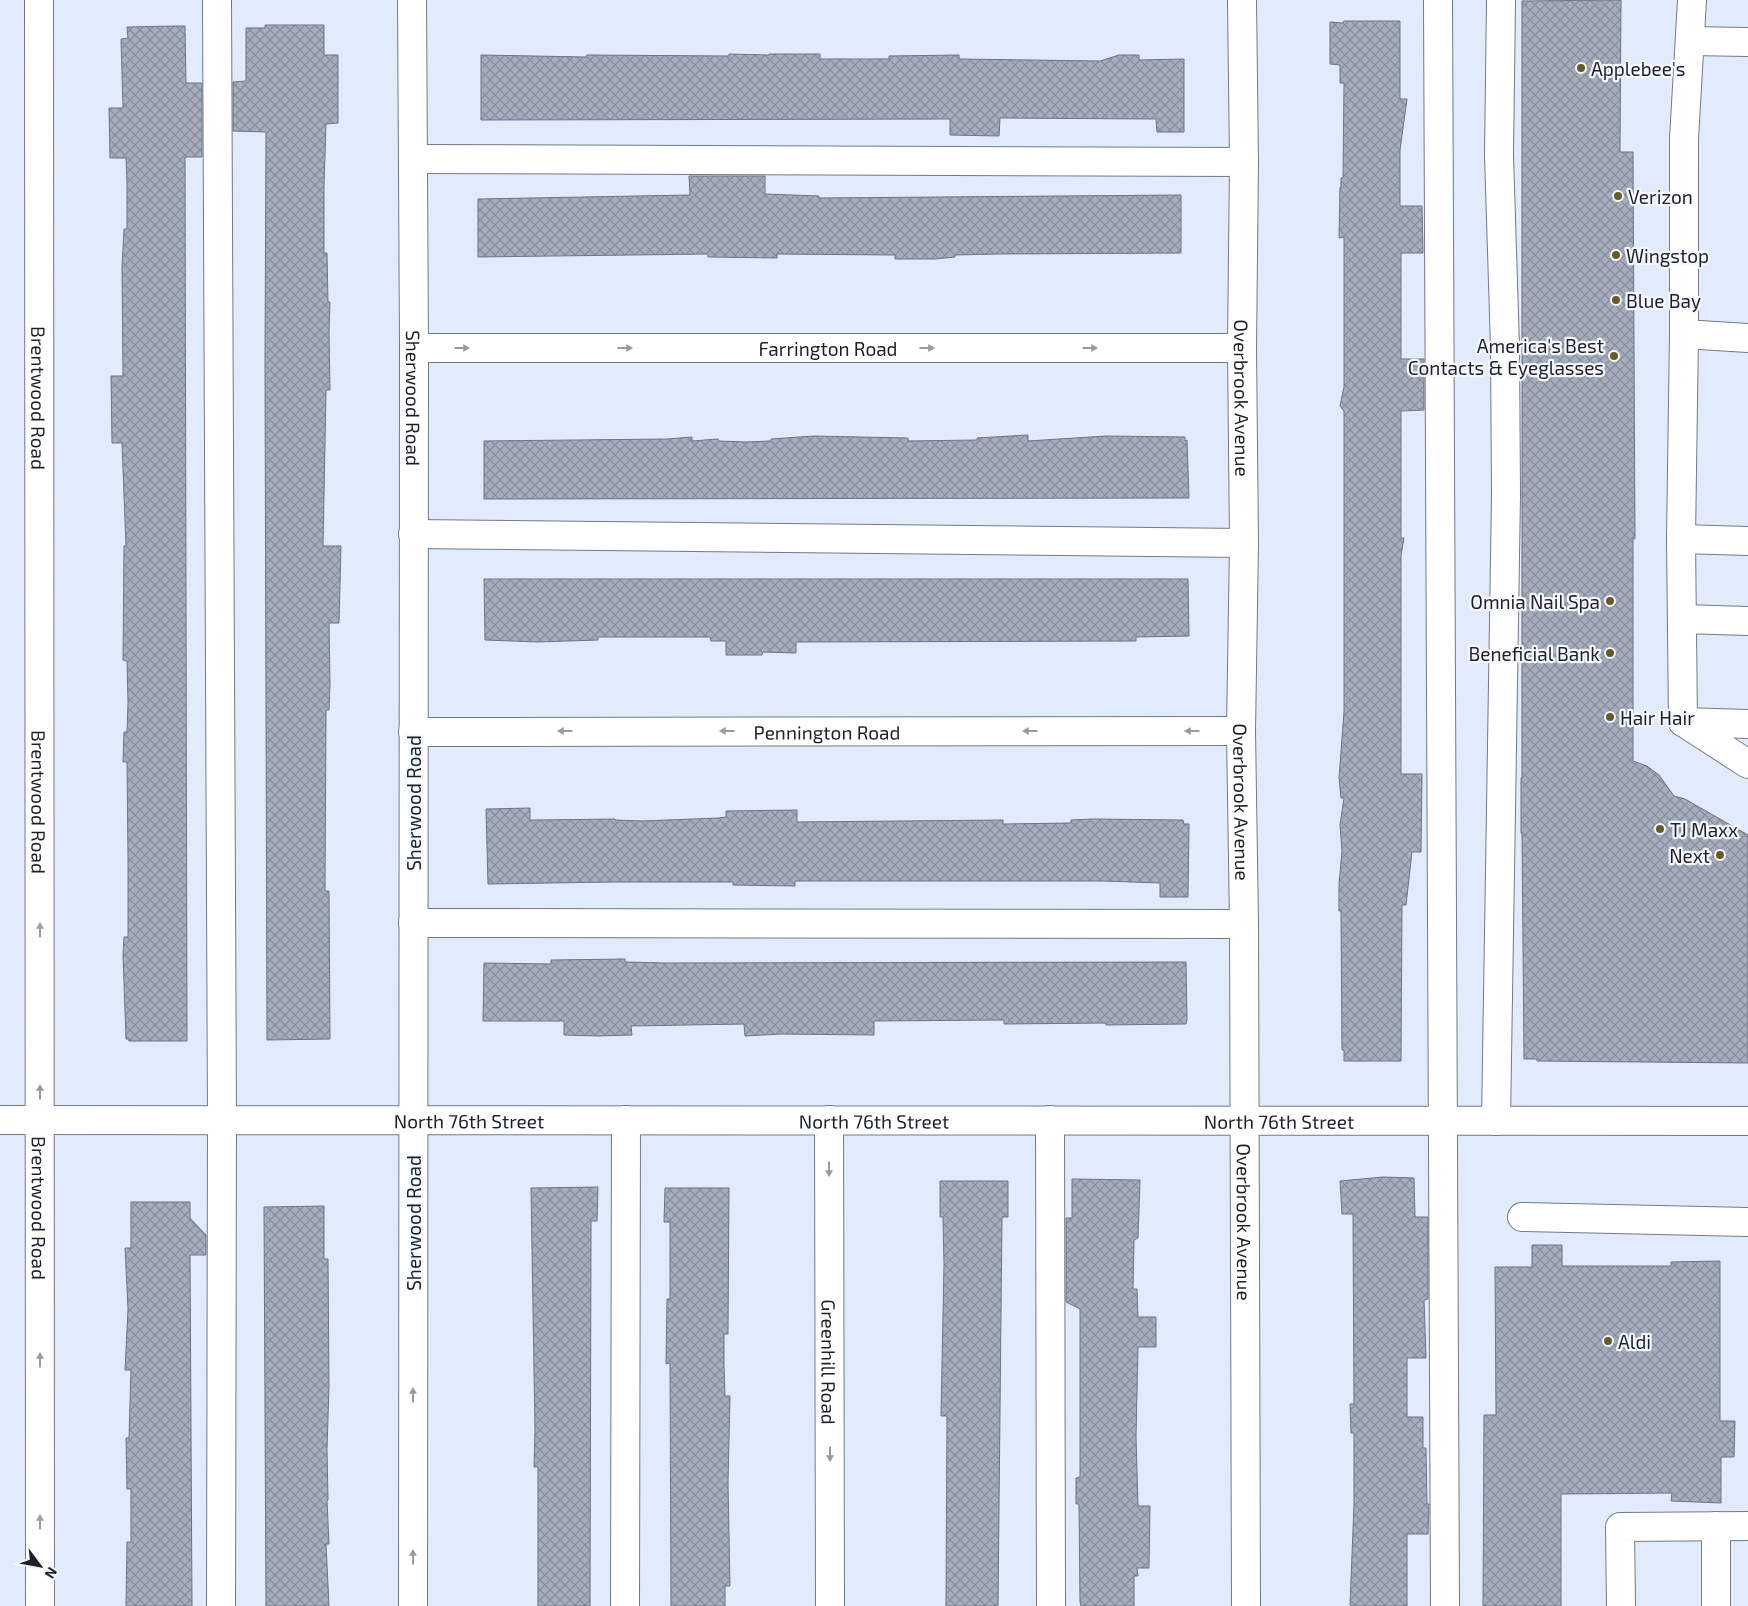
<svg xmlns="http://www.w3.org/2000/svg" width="1748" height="1606" font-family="'Exo 2',sans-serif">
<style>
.building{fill:url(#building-cross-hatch);stroke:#6c7382}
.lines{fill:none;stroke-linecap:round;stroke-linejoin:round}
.minor-casing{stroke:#727a89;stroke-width:30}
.minor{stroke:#fff;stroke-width:28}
.oneway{fill:#999b9d}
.poi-dot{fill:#685a27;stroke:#f5f8ff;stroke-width:2}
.labels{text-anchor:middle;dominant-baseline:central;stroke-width:4.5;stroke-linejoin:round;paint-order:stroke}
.poi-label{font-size:19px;fill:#1d2026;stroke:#f5f8ff;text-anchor:start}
.street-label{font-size:19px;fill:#1d2026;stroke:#f5f8ff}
</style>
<defs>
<pattern id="building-cross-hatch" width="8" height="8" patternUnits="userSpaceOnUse" patternTransform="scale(1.25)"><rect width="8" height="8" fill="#a6aebe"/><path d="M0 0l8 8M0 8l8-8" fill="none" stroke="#878d9a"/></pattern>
</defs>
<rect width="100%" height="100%" fill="#e2ebfc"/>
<path class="building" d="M 1621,0 L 1620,152 L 1633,152 L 1635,539 L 1633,538 L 1633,761 L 1647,766 L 1659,775 L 1674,796 L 1685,799 L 1748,835 L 1748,1063 L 1537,1061 L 1537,1059 L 1524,1059 L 1522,833 L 1521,833 L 1521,778 L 1522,778 L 1522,1 Z
M 1344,21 L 1400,21 L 1400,99 L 1407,99 L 1400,150 L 1400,206 L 1422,206 L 1423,253 L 1401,253 L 1401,359 L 1424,359 L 1424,410 L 1401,411 L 1401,538 L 1404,538 L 1401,555 L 1401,774 L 1422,774 L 1421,852 L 1412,852 L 1406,905 L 1402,905 L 1401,1061 L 1344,1061 L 1344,1050 L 1342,1050 L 1341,911 L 1339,911 L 1339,884 L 1342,851 L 1340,825 L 1344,798 L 1341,798 L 1339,778 L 1344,712 L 1344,411 L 1340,406 L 1344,387 L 1344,237 L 1339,238 L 1340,187 L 1341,187 L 1341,178 L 1343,178 L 1344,83 L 1340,83 L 1340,65 L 1330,64 L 1330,22 L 1343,23 Z
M 265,25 L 324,25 L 324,55 L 338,55 L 338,123 L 326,124 L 324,185 L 324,253 L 327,253 L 328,302 L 330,302 L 329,331 L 330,390 L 326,390 L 323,546 L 341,546 L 339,623 L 329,623 L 330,684 L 329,710 L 326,710 L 325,891 L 329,891 L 330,1039 L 267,1040 L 265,364 L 266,132 L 233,131 L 233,82 L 246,81 L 246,28 L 265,28 Z
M 175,26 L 185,26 L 186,83 L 202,83 L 202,157 L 185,157 L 187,1041 L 129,1041 L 128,1039 L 126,1039 L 123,955 L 124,937 L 128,937 L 128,859 L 127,762 L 123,762 L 124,732 L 127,732 L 128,703 L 127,661 L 123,660 L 124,546 L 126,546 L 122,443 L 112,443 L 111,376 L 123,376 L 122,267 L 124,229 L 127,229 L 127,184 L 126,158 L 110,158 L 109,108 L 123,108 L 121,39 L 128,38 L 127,27 Z
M 729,54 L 769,55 L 769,54 L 820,54 L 820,59 L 889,59 L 889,56 L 959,55 L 959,59 L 1100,61 L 1119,55 L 1139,55 L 1139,60 L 1184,59 L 1184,132 L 1157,132 L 1156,119 L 1000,118 L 999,136 L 950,135 L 950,119 L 481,120 L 481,55 L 586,57 L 587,55 L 729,56 Z
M 689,176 L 765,176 L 765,194 L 819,196 L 819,198 L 1181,195 L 1181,253 L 998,254 L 955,255 L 955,257 L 935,259 L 895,259 L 895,255 L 777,254 L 777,258 L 708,257 L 708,254 L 478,257 L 478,199 L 690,195 Z
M 1028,435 L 1028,441 L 1106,436 L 1185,437 L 1185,441 L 1187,440 L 1189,498 L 484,499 L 484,441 L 667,439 L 692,437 L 692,441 L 718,439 L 719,441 L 746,442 L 771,441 L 771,439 L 814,436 L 908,438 L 908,441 L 977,440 L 977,438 Z
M 484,579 L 1188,579 L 1189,636 L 1136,637 L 1136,641 L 796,642 L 796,653 L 763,652 L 762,655 L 726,655 L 726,641 L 711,641 L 710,637 L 598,637 L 598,640 L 538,642 L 485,640 Z
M 530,808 L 530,820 L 536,820 L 615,819 L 615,820 L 642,821 L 718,818 L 726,817 L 726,811 L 797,810 L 797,822 L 1003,820 L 1003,824 L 1071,823 L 1071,820 L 1093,819 L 1183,820 L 1184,824 L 1189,824 L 1188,897 L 1160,897 L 1160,883 L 1103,881 L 795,881 L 795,886 L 733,885 L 733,882 L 614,882 L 488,884 L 486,809 Z
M 625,959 L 625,962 L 666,963 L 1186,962 L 1187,1019 L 1186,1024 L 1106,1025 L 1106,1023 L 1004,1024 L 1004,1020 L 874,1021 L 874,1035 L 781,1034 L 745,1036 L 744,1024 L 631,1026 L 632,1035 L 598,1036 L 564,1035 L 564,1021 L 483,1021 L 484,963 L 551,964 L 551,960 Z
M 1383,1177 L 1414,1178 L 1415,1217 L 1428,1217 L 1428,1299 L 1424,1300 L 1426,1358 L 1407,1358 L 1407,1417 L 1423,1417 L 1423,1448 L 1426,1448 L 1427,1504 L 1429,1504 L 1428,1534 L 1407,1534 L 1407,1606 L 1354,1606 L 1350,1605 L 1354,1505 L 1354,1433 L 1351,1433 L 1350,1404 L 1354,1404 L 1353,1214 L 1342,1214 L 1340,1181 Z
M 1072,1179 L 1140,1180 L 1138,1238 L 1134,1240 L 1133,1289 L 1137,1289 L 1138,1317 L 1156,1317 L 1156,1347 L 1138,1347 L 1136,1437 L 1138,1506 L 1150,1506 L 1149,1568 L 1137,1568 L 1138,1576 L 1134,1576 L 1134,1606 L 1081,1606 L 1080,1602 L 1079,1504 L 1076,1504 L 1076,1478 L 1080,1477 L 1080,1309 L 1066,1302 L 1066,1218 L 1072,1218 Z
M 940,1181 L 1008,1181 L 1008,1217 L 1002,1217 L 998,1606 L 946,1606 L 947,1416 L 941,1416 L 944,1265 L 943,1217 L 940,1217 Z
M 598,1187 L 597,1221 L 591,1221 L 590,1606 L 538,1606 L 538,1467 L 534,1467 L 535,1430 L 531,1188 Z
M 665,1188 L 729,1188 L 728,1334 L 724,1334 L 724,1366 L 725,1396 L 730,1396 L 728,1483 L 730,1586 L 725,1586 L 725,1606 L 671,1606 L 670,1363 L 666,1364 L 667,1299 L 670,1299 L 670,1222 L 664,1222 Z
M 131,1202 L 190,1202 L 190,1218 L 206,1235 L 206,1255 L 190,1255 L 192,1606 L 126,1606 L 127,1542 L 131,1542 L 131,1489 L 127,1489 L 126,1438 L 129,1438 L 131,1370 L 125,1370 L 128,1309 L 125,1248 L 131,1248 Z
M 324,1206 L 324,1259 L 328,1259 L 329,1386 L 327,1449 L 328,1500 L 327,1500 L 329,1544 L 326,1544 L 329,1606 L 266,1606 L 264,1207 Z
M 1532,1245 L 1562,1245 L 1562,1266 L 1671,1266 L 1671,1262 L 1720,1261 L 1720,1421 L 1735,1421 L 1734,1457 L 1721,1457 L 1721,1503 L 1671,1501 L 1672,1493 L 1561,1494 L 1561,1606 L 1483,1606 L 1484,1415 L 1496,1415 L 1495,1267 L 1532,1267 Z"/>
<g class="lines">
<defs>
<g id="minor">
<path id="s1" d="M 39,0 L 40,1606"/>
<path d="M 217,0 L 222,1120 L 221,1606"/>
<path id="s2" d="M 412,0 L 414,348 L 413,1606"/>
<path id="s3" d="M 1242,0 L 1244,162 L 1242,348 L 1244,543 L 1241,731 L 1244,924 L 1246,1606"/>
<path d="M 1438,0 L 1445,1606"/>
<path d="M 1690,41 L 1748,42"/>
<path d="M 413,159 L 1244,162"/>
<path d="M 1684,334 L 1748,338"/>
<path id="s4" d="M 414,348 L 1242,348"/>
<path d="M 413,534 L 1244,543"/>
<path d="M 1681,539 L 1748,541"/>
<path d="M 1682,619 L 1748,621"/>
<path d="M 1683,722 L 1681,539 L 1684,334 L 1684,139 L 1692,0"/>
<path d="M 1683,722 L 1748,764"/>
<path d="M 1683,722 L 1748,724"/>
<path id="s5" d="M 413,732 L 1241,731"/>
<path d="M 413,923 L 1244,924"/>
<path id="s6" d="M 0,1120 L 1748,1121"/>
<path id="s7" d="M 829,1120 L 830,1606"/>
<path d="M 1050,1120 L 1051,1606"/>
<path d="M 1496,1121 L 1506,495 L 1505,347 L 1499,155 L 1501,0"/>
<path d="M 1522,1217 L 1748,1222"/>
<path d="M 1716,1526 L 1716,1606"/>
<path d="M 625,1606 L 626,1120"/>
<path d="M 1621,1606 L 1620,1527 L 1748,1526"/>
</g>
</defs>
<use href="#minor" class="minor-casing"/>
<use href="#minor" class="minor"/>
</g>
<defs><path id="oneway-solid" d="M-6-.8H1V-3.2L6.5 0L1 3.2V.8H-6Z" transform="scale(1.25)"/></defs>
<g class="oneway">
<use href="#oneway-solid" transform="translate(462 348)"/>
<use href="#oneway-solid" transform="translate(625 348)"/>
<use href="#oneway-solid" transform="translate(927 348)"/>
<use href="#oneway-solid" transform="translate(1090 348)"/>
<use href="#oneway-solid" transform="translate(565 731) rotate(180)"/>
<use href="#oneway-solid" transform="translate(727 731) rotate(180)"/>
<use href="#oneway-solid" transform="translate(1030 731) rotate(180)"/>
<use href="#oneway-solid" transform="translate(1192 731) rotate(180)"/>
<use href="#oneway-solid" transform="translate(40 930) rotate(-90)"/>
<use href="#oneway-solid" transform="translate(40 1092) rotate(-90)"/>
<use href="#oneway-solid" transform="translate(829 1169) rotate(90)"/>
<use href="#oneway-solid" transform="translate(40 1360) rotate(-90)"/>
<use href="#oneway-solid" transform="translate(413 1395) rotate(-90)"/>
<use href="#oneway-solid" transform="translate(830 1454) rotate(90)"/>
<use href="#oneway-solid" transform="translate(40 1522) rotate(-90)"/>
<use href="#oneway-solid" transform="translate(413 1557) rotate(-90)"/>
</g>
<g class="poi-dot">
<circle cx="1581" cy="68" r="5"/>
<circle cx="1618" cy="196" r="5"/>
<circle cx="1616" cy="255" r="5"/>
<circle cx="1616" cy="300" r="5"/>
<circle cx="1614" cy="356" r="5"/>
<circle cx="1610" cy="601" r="5"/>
<circle cx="1610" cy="653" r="5"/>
<circle cx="1610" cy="717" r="5"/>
<circle cx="1660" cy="829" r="5"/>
<circle cx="1720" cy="855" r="5"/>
<circle cx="1608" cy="1341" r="5"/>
</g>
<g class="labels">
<g class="poi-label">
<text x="1591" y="68">Applebee's</text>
<text x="1628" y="196">Verizon</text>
<text x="1626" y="255">Wingstop</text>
<text x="1626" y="300">Blue Bay</text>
<text x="1604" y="345" text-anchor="end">America's Best<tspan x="1604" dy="22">Contacts &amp; Eyeglasses</tspan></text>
<text x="1600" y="601" text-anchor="end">Omnia Nail Spa</text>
<text x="1600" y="653" text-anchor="end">Beneficial Bank</text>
<text x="1620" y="717">Hair Hair</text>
<text x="1670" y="829">TJ Maxx</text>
<text x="1710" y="855" text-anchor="end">Next</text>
<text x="1618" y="1341">Aldi</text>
</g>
<g class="street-label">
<text stroke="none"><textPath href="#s4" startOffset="414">Farrington Road</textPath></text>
<text stroke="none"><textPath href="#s1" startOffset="398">Brentwood Road</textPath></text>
<text stroke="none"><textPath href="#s2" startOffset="398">Sherwood Road</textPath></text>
<text stroke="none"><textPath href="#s3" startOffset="398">Overbrook Avenue</textPath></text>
<text stroke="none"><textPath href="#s5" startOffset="414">Pennington Road</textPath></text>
<text stroke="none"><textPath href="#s1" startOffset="802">Brentwood Road</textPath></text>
<text transform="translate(413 803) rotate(-90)">Sherwood Road</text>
<text stroke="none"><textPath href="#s3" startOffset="802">Overbrook Avenue</textPath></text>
<text stroke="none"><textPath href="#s6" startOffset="469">North 76th Street</textPath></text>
<text stroke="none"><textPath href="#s6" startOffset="874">North 76th Street</textPath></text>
<text stroke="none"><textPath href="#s6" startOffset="1279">North 76th Street</textPath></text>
<text stroke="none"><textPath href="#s1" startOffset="1208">Brentwood Road</textPath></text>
<text transform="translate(413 1223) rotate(-90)">Sherwood Road</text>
<text stroke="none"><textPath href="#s3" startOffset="1222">Overbrook Avenue</textPath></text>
<text stroke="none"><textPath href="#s7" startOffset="242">Greenhill Road</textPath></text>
</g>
</g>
<g transform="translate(40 1566) rotate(122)" stroke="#f5f8ff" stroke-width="4" paint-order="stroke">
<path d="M0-4L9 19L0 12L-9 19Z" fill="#1d2026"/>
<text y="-8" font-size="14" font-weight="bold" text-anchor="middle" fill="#1d2026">N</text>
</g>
</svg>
